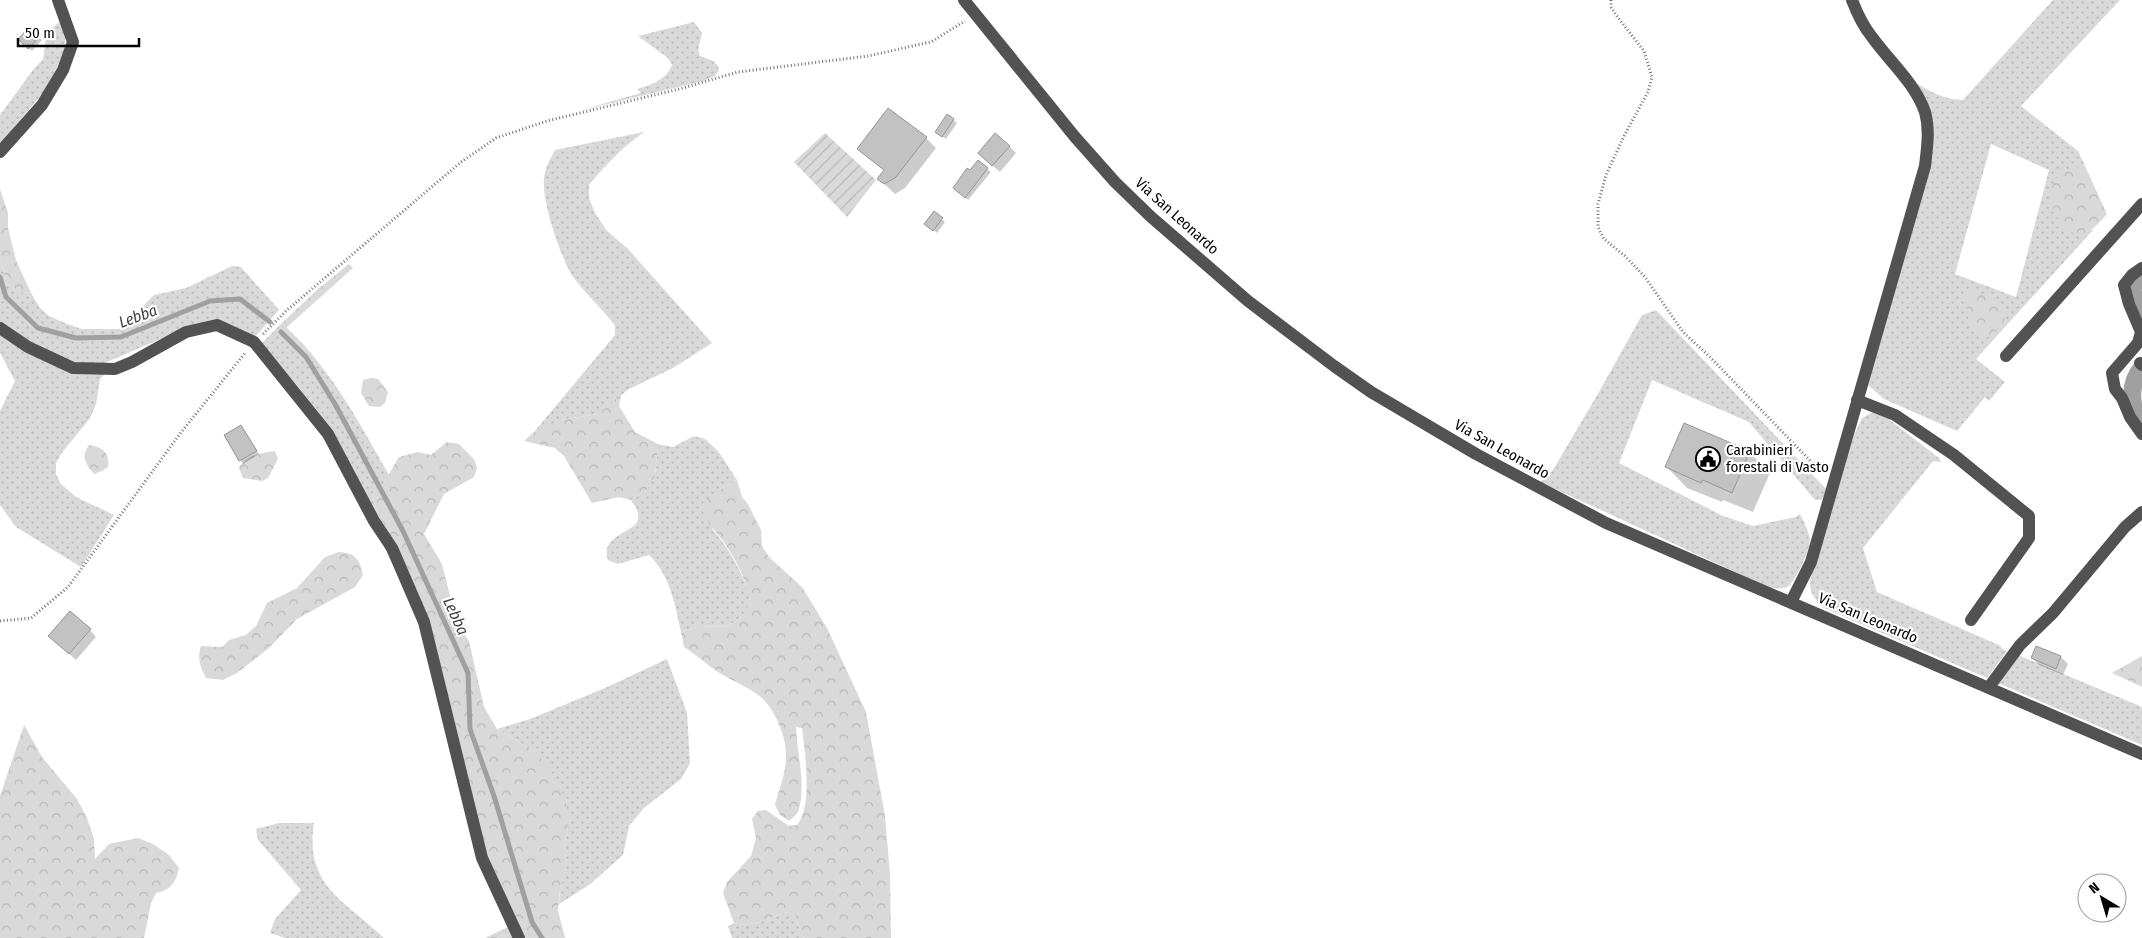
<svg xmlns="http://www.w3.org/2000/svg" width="2142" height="938" font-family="'Fira Sans Condensed',sans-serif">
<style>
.grass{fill:url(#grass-dots);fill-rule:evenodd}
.forest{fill:url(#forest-crowns)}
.garden{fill:url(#garden-furrows)}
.shadow{fill:#0003}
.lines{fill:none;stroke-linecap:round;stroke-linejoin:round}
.stream{stroke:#a0a0a0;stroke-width:5}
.canal{stroke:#a0a0a0;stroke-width:18}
.building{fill:#c2c2c2;stroke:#969696}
.path{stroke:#747474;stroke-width:3;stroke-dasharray:1 2.5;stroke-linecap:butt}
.minor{stroke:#525252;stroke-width:12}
.labels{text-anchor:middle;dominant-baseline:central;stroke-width:4.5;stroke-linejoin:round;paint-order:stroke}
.street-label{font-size:15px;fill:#000;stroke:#fff}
.poi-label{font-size:15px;fill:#000;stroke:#fff;text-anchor:start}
.water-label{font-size:16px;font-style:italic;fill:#414141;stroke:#fff}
</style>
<defs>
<pattern id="grass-dots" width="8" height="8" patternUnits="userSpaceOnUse" patternTransform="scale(1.25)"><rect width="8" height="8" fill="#d9d9d9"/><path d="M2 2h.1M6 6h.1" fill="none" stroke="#b8b8b8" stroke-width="1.8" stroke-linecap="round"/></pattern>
<pattern id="forest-crowns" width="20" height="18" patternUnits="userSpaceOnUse" patternTransform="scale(1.25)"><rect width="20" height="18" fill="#d9d9d9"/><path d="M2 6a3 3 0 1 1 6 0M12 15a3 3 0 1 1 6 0" fill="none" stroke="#b8b8b8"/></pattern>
<pattern id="garden-furrows" width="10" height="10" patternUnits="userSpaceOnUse" patternTransform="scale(1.25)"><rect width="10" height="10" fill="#d9d9d9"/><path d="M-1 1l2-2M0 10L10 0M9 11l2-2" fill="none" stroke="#b8b8b8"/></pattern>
</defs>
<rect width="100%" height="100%" fill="#fff"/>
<path class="grass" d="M 2053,0 L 2120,0 L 2021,106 L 2078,151 L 2085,166 L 2067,171 L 2053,208 L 2065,226 L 2084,232 L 2094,229 L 1976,359 L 2005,382 L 1989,401 L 1985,397 L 1957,431 L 1884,399 L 1868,385 L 1932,134 L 1911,80 C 1928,90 1943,100 1963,100 ZM 1991,144 L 2049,170 L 2016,297 L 1955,274 Z
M 694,22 L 702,33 L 698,50 L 700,56 C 708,59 718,61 719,70 L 715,76 L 703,81 L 578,111 L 641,93 L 637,89 C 651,85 666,80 672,65 L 668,58 L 638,36 Z
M 58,23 L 65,24 L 65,51 L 46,89 L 0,144 L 0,115 L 33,70 L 43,59 L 47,32 Z
M 644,132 C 623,147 605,165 589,185 L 589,198 L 595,213 L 607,231 L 627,248 L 712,343 L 673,368 L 629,389 L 598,414 L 566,419 L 534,432 L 615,335 L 615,325 C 603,310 579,287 570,272 C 559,251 542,202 544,179 C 545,168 550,159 555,150 Z
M 0,258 L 7,284 L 20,292 L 31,293 L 40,308 L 49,316 L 67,324 L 82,329 L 119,329 L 137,318 L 145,304 L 154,295 L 186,288 L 232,266 L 241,267 L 279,310 L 253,339 L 221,324 L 188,327 L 98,366 C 60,366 30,342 0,322 Z
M 1656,310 L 1828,491 L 1821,500 L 1815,500 L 1749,422 L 1652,380 L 1619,463 L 1723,516 L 1753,526 L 1796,517 L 1800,514 C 1804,522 1809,531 1810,540 C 1810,549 1795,585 1785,588 C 1781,589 1774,588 1770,588 L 1540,482 L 1553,470 L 1599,392 L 1642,315 Z
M 282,323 C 293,334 305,345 314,357 C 344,393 366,435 389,475 L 383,484 L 372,494 L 379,519 L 322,417 L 297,385 L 260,345 Z
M 0,330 L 28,350 L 106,373 L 100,379 L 96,404 L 90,418 L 61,454 L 56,463 L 56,474 L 61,484 L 76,497 L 114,515 L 81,567 L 16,527 L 0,505 L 0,411 L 15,381 L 0,353 Z
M 1871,413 L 1882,414 L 1939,458 L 1941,462 L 1933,461 L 1863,548 L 1877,592 L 2001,646 L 2001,648 L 2007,651 L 1987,678 L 1824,608 C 1808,593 1808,586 1813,566 L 1854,435 L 1862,418 Z
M 694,436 L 705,439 L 718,451 L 737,480 L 716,492 L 712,529 C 730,549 743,574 752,601 L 740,619 L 725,627 L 700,626 L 681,632 C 675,604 670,575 649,555 L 618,564 L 608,560 C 601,540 622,535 635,525 C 642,516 637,508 631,500 L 646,491 L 655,476 L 658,444 L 673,447 Z
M 2018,655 L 2142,707 L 2142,745 L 1998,683 Z
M 667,659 L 687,713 L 690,763 L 681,779 L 644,808 L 629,826 L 623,855 L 589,885 L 559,904 L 560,888 L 567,864 L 564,847 L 570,818 L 534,751 L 497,729 L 530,719 L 605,688 Z
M 279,823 L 314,823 C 304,886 345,901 384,938 L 285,938 L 270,933 L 275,919 L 301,890 L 258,840 L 256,829 Z
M 784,912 L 795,915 L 804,938 L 732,938 L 728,926 L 734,923 C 749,928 769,919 784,912 Z"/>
<path class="forest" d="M 2085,166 L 2107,214 C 2099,223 2091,233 2079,234 C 2064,234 2049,208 2050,195 C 2051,186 2057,178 2062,170 Z
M 0,189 L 8,213 L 8,228 L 16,260 L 31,293 L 20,292 L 7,284 L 0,258 Z
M 349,264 L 353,268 L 286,328 L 282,323 L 318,289 Z
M 1969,289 C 1983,293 1999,298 2008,310 C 2008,317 1997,333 1990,336 C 1987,338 1982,337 1978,337 C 1968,322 1965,308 1963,290 Z
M 370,378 L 378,379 L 388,392 L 385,403 L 380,407 L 369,406 L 361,393 L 363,380 Z
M 621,395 L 619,406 L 635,432 L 658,444 L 655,476 L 646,491 L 631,500 L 619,497 L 592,503 L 564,456 L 555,448 L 524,441 L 534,432 L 548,425 L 566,419 L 598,414 Z
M 447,442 L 459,444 L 474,459 L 477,468 L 474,477 L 444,494 L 424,534 L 442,564 L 457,623 L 469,641 L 484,707 L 497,729 L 534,751 L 548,766 L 561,788 L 570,818 L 564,847 L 567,864 L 560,888 L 558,911 L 565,938 L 485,938 L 508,927 L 489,872 L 430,646 L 395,566 L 387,554 L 381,538 L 379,519 L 372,494 L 383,484 L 399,457 L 418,452 L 431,455 Z
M 89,445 C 103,447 110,453 108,467 L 102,471 L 94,474 C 85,464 81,456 89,445 Z
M 275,451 L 278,459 L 268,478 L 262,481 L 243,478 L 239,468 C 246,455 261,453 275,451 Z
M 737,480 L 742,497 L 748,504 L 761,530 L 762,546 L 769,557 L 802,587 L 827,628 L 866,712 L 885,816 L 890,874 L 891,938 L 804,938 L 795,915 L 784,912 C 769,919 750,928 734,923 L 723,893 L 727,882 L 751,856 L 756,838 L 752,819 L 758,811 L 766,810 L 789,826 L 797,825 C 813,806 805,753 802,728 L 796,727 C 797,754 806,783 799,809 C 798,814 792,818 789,821 L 780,815 L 775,805 C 779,789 786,774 786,756 C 787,739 776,713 764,700 C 753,689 735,682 721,674 C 708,666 697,655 684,647 L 681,632 L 700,626 L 725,627 L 740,619 L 751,601 C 746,581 737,561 725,544 C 715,528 704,525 702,504 L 716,492 Z
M 339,552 C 356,553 360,560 363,575 L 355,587 L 297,619 L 269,648 L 237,673 L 223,680 L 206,678 C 200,667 197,658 201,646 L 222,647 L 229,640 L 246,635 L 256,626 L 267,603 L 297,588 L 325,557 Z
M 2142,656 L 2142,687 L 2112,673 Z
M 24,725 L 42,757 L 77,799 L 87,818 L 94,839 L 95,859 L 109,844 L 138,838 L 153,844 L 169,855 L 179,868 C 176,882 171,890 156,893 L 151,903 L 144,938 L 0,938 L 0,796 Z"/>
<path class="garden" d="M 825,133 L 876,180 L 847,217 L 794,162 Z"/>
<path class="shadow" d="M 30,28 L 42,40 L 32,51 L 19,39 Z
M 948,116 L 957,123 L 946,139 L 940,135 Z
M 926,138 L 936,148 L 905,188 L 895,194 L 879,179 L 885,171 L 858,149 Z
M 1009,146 L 1016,153 L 1000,172 L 986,160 Z
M 978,162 L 991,172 L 968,200 L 958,191 Z
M 934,213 L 945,222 L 937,233 L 929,226 Z
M 241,426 L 259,454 L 243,464 L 225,436 Z
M 1749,452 L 1770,473 L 1753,512 L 1723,500 L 1722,502 L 1687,488 L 1667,467 Z
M 90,630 L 96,637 L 76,660 L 57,643 Z
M 2036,647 L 2061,657 L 2068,664 L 2063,675 L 2039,665 L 2032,658 Z"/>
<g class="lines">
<path class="stream" d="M 0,277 L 6,297 L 38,328 L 76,338 L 121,337 L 210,301 L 240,299 L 270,322
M 281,332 L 306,357 L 335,404 L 403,531 L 468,673 L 470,729 L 494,796 L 532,922 L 542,938"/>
<path class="canal" d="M 2142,276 L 2134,284 L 2132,291 L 2142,312
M 2142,368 C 2129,383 2129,408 2142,423"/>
</g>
<path class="building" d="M 30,26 L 40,36 L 28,49 L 18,39 Z
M 888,108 L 927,137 L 895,178 L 884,184 L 877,179 L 884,170 L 857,149 Z
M 947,114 L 954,119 L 942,137 L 935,132 Z
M 995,133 L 1010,146 L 992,166 L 978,153 Z
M 978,160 L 988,168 L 965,198 L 953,188 L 967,168 L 970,170 Z
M 934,211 L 943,218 L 933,231 L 924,224 Z
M 1684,423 L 1750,451 L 1732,493 L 1703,480 L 1701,483 L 1665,467 Z
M 241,425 L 257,451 L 239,461 L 224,435 Z
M 70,611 L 91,629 L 69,654 L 48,636 Z
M 2036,646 L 2061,656 L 2056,669 L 2031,658 Z"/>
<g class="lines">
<path class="path" d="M 1611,0 L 1611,7 L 1616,15 L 1644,51 L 1652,77 L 1648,92 L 1625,134 L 1606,175 L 1598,204 L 1598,227 L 1604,239 L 1625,256 L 1645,277 L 1683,332 L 1712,359 L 1822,473
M 263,334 L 286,311 L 461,162 L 496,138 L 547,121 L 683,88 L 738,72 L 868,56 L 931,42 L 965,21
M 0,621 L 31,618 L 68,587 L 179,435 L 245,353"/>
<path class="minor" d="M 964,0 L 1075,137 L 1115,182 L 1150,216 L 1248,301 L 1334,366 L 1371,392 L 1476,454 L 1606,523 L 2142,754
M 0,152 L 42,105 L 63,70 L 73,42 L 58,0
M 2142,268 L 2132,275 L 2124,285 L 2129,304 L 2141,332 L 2138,343 L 2112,373 L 2115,389 L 2122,398 L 2130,417 L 2142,434
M 0,328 L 28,347 L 73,368 L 115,369 L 132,362 L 186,332 L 217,325 L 254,342 L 328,434 L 374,521 L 392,548 L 424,622 L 482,858 L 519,938
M 2006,356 L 2142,204
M 2140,363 L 2142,365
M 1857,400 L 1895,415 L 1954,455 L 2029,516 L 2029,538 L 1971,620
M 1791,602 L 1811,562 L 1925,166 C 1927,148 1930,130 1925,112 C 1915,83 1889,61 1872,37 C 1863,26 1857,13 1852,0
M 1989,687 L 2020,645 L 2053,613 L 2125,527 L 2142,512"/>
</g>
<defs>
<symbol id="civic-ring" viewBox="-11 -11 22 22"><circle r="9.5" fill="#fff" stroke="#000" stroke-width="1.5"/><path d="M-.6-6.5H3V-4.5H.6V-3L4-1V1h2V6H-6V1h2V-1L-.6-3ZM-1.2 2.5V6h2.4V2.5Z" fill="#000"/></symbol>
</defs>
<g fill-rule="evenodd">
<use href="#civic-ring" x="1694" y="445" width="28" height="28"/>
</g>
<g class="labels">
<g class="street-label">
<text transform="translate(1177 216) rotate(42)">Via San Leonardo</text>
<text transform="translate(1502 449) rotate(29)">Via San Leonardo</text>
<text transform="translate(1868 618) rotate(23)">Via San Leonardo</text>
</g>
<g class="poi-label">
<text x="1726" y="450">Carabinieri<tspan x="1726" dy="17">forestali di Vasto</tspan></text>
</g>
<g class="water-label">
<text transform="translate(138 316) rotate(-20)">Lebba</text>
<text transform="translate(456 616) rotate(65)">Lebba</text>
</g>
</g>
<g transform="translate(2102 898) rotate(322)"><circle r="24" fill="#ffffff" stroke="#999999"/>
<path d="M0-4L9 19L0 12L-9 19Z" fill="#000000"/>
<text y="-8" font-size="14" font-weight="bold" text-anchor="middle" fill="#000000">N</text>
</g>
<path d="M18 38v8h121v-8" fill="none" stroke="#000000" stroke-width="2.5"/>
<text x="25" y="38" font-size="15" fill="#000000" stroke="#ffffff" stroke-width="4" paint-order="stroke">50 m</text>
</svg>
